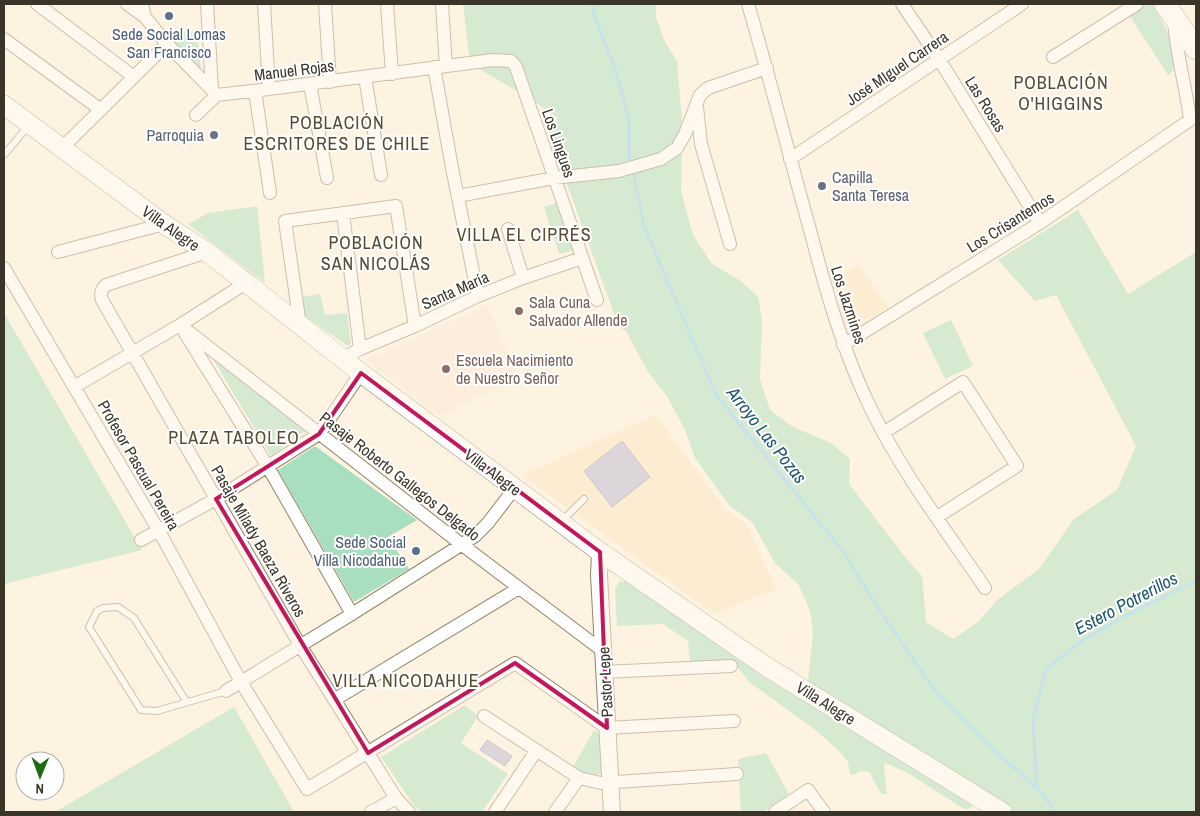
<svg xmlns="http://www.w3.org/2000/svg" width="1200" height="816" font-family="'Archivo Narrow',sans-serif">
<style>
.built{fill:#fbe6c0}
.education{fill:#fae6d7}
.green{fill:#a7dfbf}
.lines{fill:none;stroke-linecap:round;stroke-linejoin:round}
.stream{stroke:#84cef5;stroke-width:3}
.building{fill:#b3b1d1;stroke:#9694b2}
.service-casing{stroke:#928366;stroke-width:8}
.minor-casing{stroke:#928366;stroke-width:14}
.tertiary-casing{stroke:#928366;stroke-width:18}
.secondary-casing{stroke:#928366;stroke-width:20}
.trunk-casing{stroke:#928366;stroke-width:22}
.service{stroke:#fff;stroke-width:6}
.minor{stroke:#fff;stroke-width:12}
.tertiary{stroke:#fff;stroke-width:16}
.secondary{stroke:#fff;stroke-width:19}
.trunk{stroke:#fff;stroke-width:21}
.marked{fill:none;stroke:#c2185b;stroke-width:4;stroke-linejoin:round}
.service-dot{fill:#5c6f8a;stroke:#fff;stroke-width:2}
.worship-dot{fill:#6b7280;stroke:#fff;stroke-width:2}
.education-dot{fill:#8d6e63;stroke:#fff;stroke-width:2}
.labels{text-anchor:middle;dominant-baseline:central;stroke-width:4;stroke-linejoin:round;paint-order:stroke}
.service-label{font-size:16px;fill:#4e5e75;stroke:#fff}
.street-label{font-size:16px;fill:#3b3529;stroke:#fff}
.worship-label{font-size:16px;fill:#5b616d;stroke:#fff;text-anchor:end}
.education-label{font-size:16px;fill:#785e54;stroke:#fff;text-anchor:start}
.neighbourhood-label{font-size:18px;letter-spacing:1px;fill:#584a2f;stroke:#fff}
.water-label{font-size:18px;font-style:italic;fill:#1e5671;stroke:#fff}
</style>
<rect width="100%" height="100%" fill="#fdf3e0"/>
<path class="built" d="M 859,265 L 888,308 L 847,331 L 832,280 Z
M 656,415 L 725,509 L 747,525 L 776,589 L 714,614 L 522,475 Z"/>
<path class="education" d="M 487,305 L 518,377 L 440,416 L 366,360 Z"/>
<path class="green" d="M 463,4 L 656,4 L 656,17 L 664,40 L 677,61 L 682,121 L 681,191 L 693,235 L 712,264 L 741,281 L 758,297 L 762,319 L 760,379 L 770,410 L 793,427 L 831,443 L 850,459 L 849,484 L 905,557 L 922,576 L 926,622 L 953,639 L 978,622 L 997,600 L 1039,569 L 1074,519 L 1117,490 L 1136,446 L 1056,295 L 1035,301 L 998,260 L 1078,210 L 1128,294 L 1196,252 L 1196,812 L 1014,812 L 808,681 L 813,633 L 810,611 L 799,585 L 775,563 L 752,522 L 729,505 L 695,458 L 685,430 L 667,396 L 648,372 L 626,331 L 619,327 L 549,135 L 558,118 L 526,96 L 470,64 Z
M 1146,4 L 1153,4 L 1168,33 L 1177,67 L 1168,75 L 1129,15 Z
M 163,31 L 197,32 L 201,71 L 197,72 Z
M 558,202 L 574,250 L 559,254 L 544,207 Z
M 257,206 L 265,283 L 188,224 L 208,213 Z
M 320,294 L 325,315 L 347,313 L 351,344 L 348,346 L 303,315 L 300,297 Z
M 4,313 L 142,550 L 4,584 Z
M 951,320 L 973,366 L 945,379 L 923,333 Z
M 211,356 L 305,431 L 271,456 Z
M 315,446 L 417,520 L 388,537 L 409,569 L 354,602 L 278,470 Z
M 626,581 L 732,655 L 970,803 L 972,807 L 969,809 L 964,809 L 906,772 L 885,763 L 884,768 L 887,795 L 881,793 L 869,772 L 860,771 L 853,775 L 850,774 L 848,762 L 841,753 L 817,731 L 749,682 L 733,661 L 690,662 L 688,641 L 663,624 L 617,626 L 615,589 L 619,582 Z
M 465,705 L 478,716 L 461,743 L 508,774 L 482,812 L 423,812 L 416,808 L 381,757 Z
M 234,707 L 294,812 L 55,812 Z
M 594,730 L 600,734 L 603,772 L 592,777 L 572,769 Z
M 766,753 L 789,794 L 763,812 L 741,812 L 738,759 Z"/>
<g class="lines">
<path class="stream" d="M 592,4 L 594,15 L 616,72 L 629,121 L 629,156 L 631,165
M 633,171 L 644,226 L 716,395 L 842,550 L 882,614 L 936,692 L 1000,756 L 1037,788
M 1054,812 L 1052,807 L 1037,788 L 1033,720 L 1046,669 L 1083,640 L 1129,614 L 1196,581"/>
</g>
<path class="building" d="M 622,441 L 650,477 L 612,507 L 584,471 Z
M 487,740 L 512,756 L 505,766 L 480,750 Z"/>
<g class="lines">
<defs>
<path id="service" d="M 4,155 L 29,125
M 561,522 L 584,499
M 186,701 L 134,618 L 118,607 L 103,608 L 97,611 L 89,627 L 141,710 L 157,711 L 226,691"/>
<path id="minor" d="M 37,4 L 134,77
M 127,4 L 145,17
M 142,4 L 145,17 L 167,44 L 217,95 L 269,89 L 493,60 L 511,61 L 516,67 L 597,300
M 207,4 L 212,89
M 264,4 L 269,89
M 325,4 L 330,82
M 387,4 L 392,74
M 442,4 L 446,66
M 748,4 C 770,79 789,155 810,230 C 826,291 843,352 871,409 C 902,473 946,530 985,588
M 902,4 L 939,59 L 1040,223
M 4,39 L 101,110
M 1053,57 L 1137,4
M 434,67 L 452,168 L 478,296
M 365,77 L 381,175
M 310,84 L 327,178
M 255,91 L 270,193
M 697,107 L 701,144 L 730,244
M 196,115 L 217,95
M 62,148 L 167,44
M 790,159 L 1022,4
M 458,196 L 554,178 L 619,171 L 661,159 L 677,148 L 685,134 L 700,95 L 708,88 L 767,68
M 343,213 L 360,349
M 508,229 L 523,278
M 58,252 L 164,224
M 207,252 L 106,285 C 101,290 100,293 102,300 L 300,645 L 396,798 L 409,812
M 4,268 L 159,531 L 241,682 L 307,789 L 515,663 L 607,728 L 734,721
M 180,325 L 461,544 L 603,651
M 300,325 L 285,221 L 396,206 L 415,326
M 185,333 L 268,467 L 352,614
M 843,345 L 1040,223 L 1190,120 C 1186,86 1176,54 1174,20
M 344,358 L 360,349 L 415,326 L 478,296 L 523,278 L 582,258
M 74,387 L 180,325 L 246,283
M 883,433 L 963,382 L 1017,466 L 937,517
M 141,540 L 216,499 L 319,434 L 361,373
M 604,672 L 731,666
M 226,691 L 352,614 L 475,536 L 488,523 L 514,489
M 334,700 L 519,588
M 484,716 L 579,778 L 601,783 L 737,774
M 371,812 L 396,798
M 495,812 L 536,751
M 555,812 L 579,778
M 775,812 L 808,790 L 824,812"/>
<path id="tertiary" d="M 600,552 L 599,575 L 612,812"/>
<path id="secondary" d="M 4,105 L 164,224 L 207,252 L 361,373 L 600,552 L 764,665 L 1002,812"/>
<path id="trunk" d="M 1165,4 L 1196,49"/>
</defs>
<use href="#service" class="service-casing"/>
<use href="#minor" class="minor-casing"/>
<use href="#tertiary" class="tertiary-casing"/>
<use href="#secondary" class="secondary-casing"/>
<use href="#trunk" class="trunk-casing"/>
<use href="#service" class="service"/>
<use href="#minor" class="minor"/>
<use href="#tertiary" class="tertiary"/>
<use href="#secondary" class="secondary"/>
<use href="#trunk" class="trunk"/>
</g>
<path d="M0 0H1200V816H0ZM 361,373 L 600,552 L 607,728 L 515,663 L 368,753 L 216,499 L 319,434 Z" fill="#fdf3e0" fill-opacity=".55" fill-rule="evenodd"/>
<path class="marked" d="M 361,373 L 600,552 L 607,728 L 515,663 L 368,753 L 216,499 L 319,434 Z"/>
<g class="service-dot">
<circle cx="169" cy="16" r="5"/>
<circle cx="416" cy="551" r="5"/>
</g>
<g class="worship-dot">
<circle cx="214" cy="135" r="5"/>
<circle cx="822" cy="186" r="5"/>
</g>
<g class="education-dot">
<circle cx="519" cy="311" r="5"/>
<circle cx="446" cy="369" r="5"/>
</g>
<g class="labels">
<g class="service-label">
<text x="169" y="34">Sede Social Lomas<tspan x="169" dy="18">San Francisco</tspan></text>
<text x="406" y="542" text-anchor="end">Sede Social<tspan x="406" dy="18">Villa Nicodahue</tspan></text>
</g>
<g class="street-label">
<text transform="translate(897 68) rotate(-34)">José MIguel Carrera</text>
<text transform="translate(294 70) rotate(-7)">Manuel Rojas</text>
<text transform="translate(986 104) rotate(58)">Las Rosas</text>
<text transform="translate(559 143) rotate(71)">Los Lingues</text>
<text transform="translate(1010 222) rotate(-32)">Los Crisantemos</text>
<text transform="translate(171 228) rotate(35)">Villa Alegre</text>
<text transform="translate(455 290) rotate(-24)">Santa María</text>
<text transform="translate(849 305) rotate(72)">Los Jazmines</text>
<text transform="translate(139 465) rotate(60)">Profesor Pascual Pereira</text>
<text transform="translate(493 472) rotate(37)">Villa Alegre</text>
<text transform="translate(400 476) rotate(38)">Pasaje Roberto Gallegos Delgado</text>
<text transform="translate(259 541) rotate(60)">Pasaje Milady Baeza Riveros</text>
<text transform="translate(605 682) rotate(-93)">Pastor Lepe</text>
<text transform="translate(826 703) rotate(32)">Villa Alegre</text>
</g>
<g class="worship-label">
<text x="204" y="135">Parroquia</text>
<text x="832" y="177" text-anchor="start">Capilla<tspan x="832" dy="18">Santa Teresa</tspan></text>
</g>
<g class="education-label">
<text x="529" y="302">Sala Cuna<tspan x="529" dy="18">Salvador Allende</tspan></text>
<text x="456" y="360">Escuela Nacimiento<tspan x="456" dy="18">de Nuestro Señor</tspan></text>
</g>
<g class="neighbourhood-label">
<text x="1061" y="82">POBLACIÓN<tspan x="1061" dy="21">O'HIGGINS</tspan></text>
<text x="337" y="122">POBLACIÓN<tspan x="337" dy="21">ESCRITORES DE CHILE</tspan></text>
<text x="524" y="234">VILLA EL CIPRÉS</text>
<text x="376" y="242">POBLACIÓN<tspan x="376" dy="21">SAN NICOLÁS</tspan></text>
<text x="234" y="437">PLAZA TABOLEO</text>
<text x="406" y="680">VILLA NICODAHUE</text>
</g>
<g class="water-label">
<text transform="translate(767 435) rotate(52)">Arroyo Las Pozas</text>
<text transform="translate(1126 603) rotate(-28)">Estero Potrerillos</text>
</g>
</g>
<rect width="1200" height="816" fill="none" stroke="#3b3529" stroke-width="10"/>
<g transform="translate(40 776) rotate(181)"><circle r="24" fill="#ffffff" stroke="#b1aea9"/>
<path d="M0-4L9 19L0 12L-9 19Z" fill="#1d6c10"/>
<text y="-8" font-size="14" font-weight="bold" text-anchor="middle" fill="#3b3529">N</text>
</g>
</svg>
